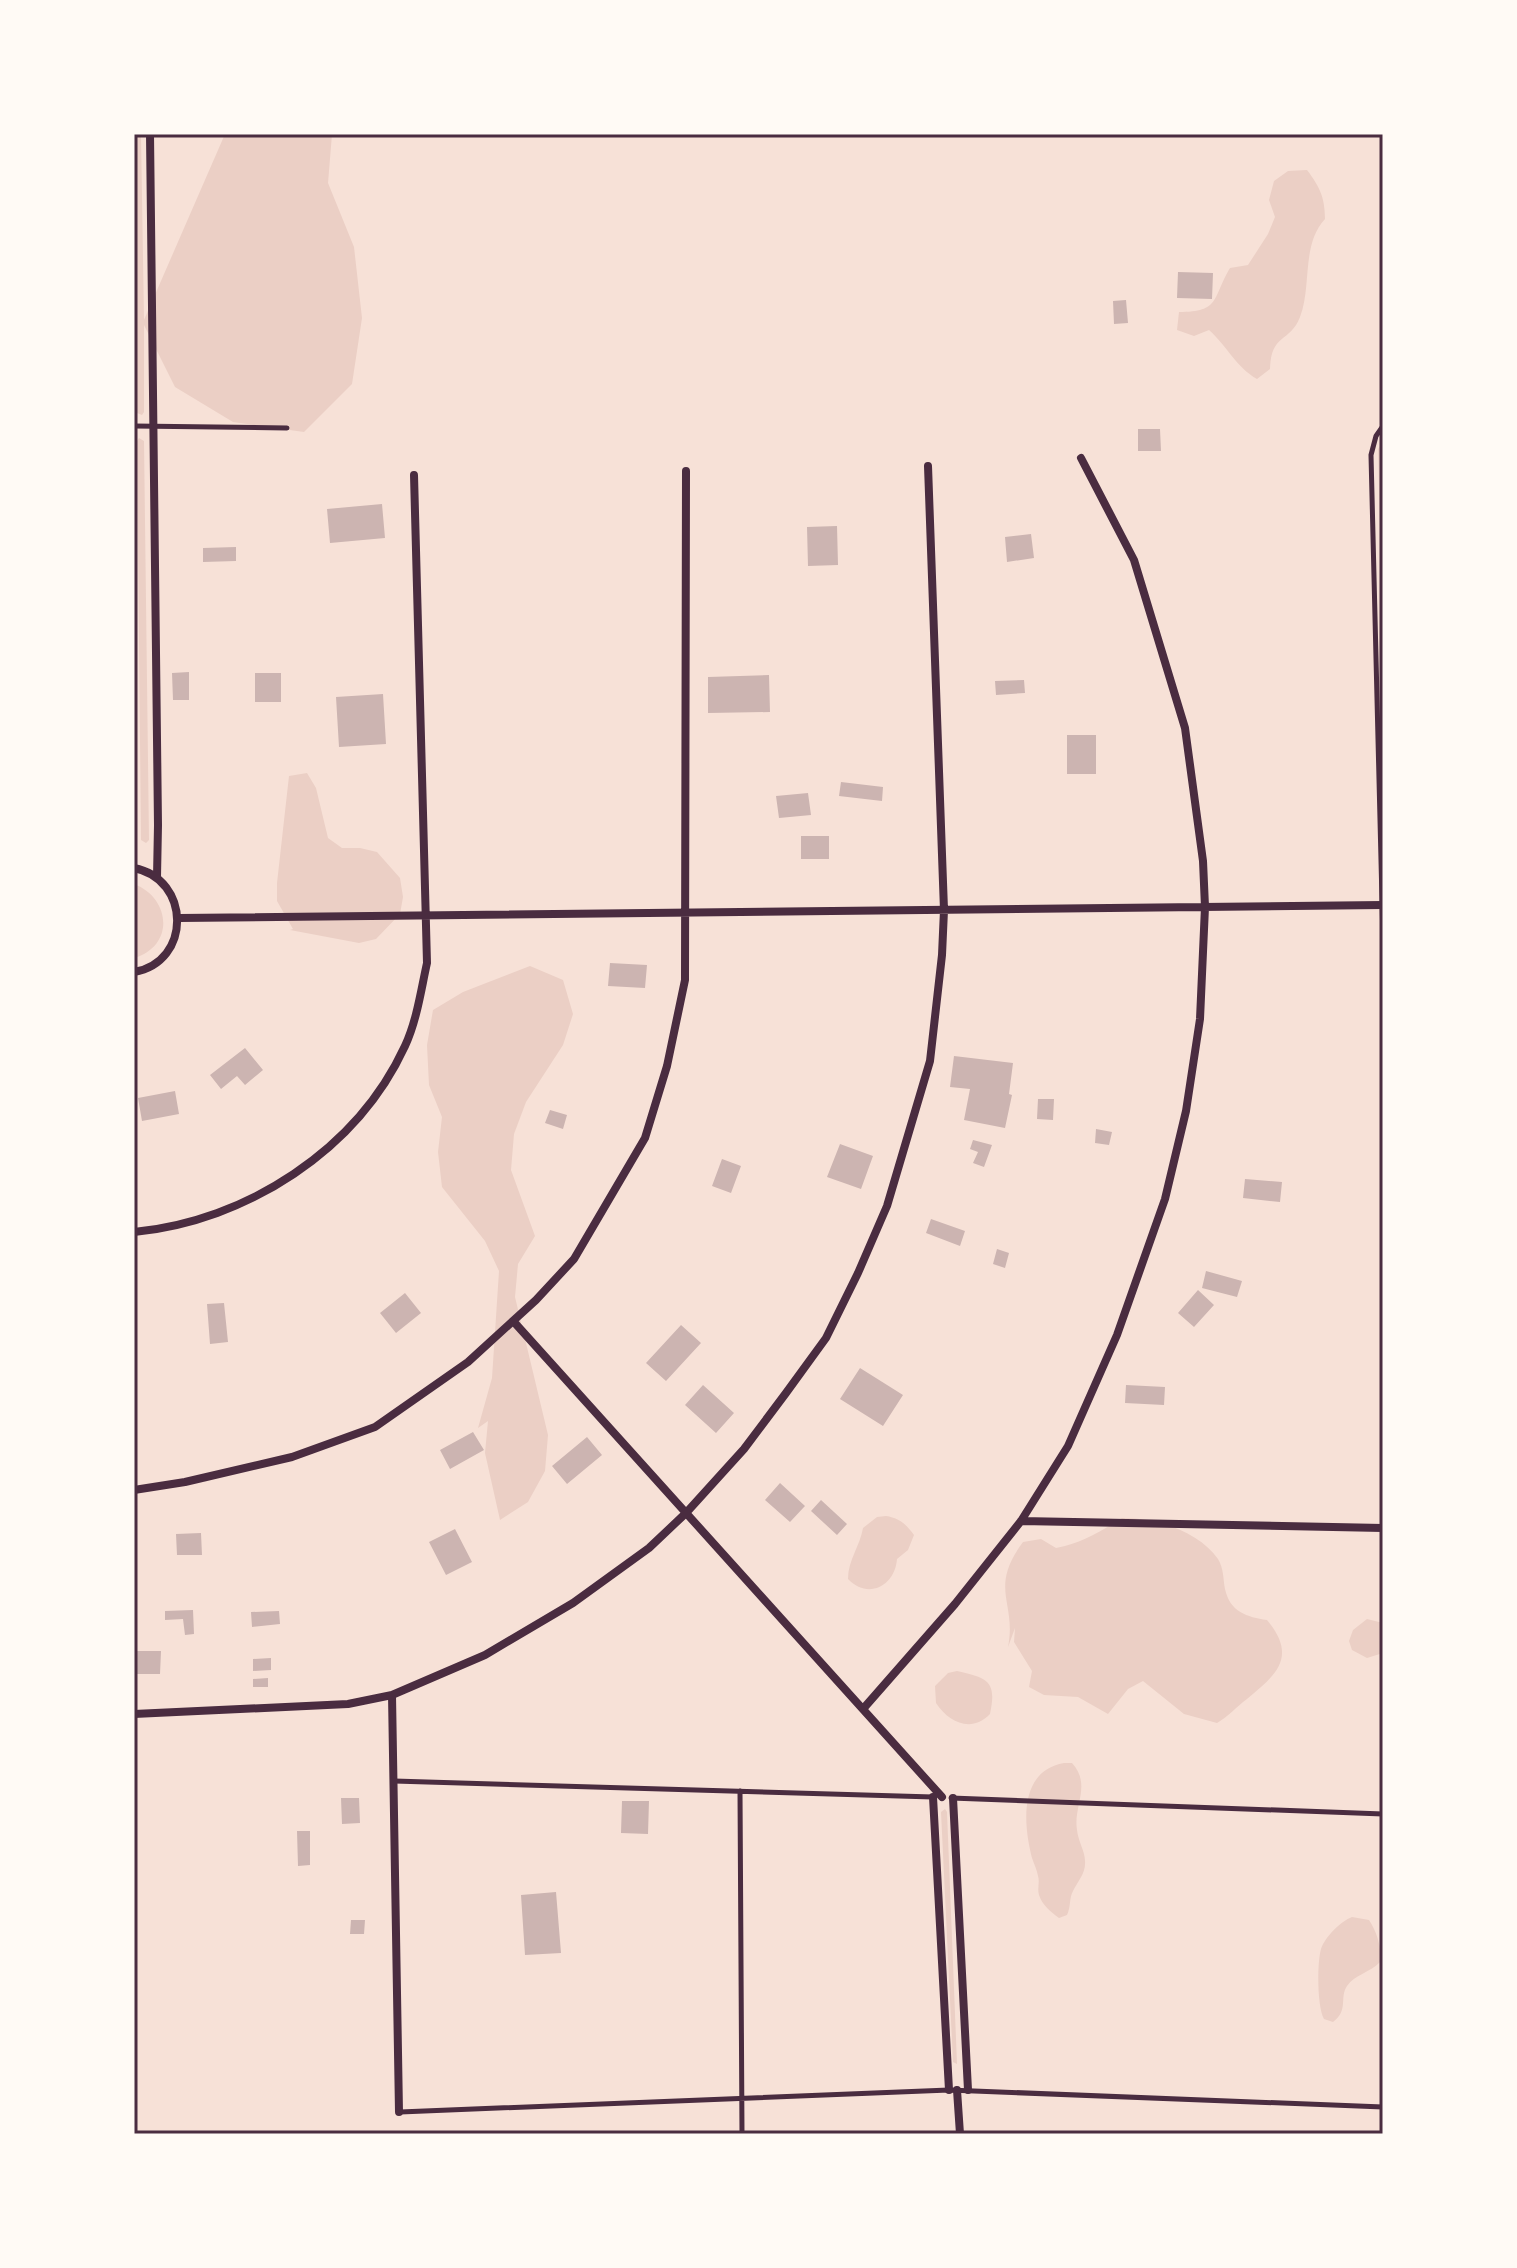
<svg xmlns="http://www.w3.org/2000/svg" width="1517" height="2268" font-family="Bitter,serif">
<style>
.green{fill:#ebcfc5}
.building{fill:#ccb4b1}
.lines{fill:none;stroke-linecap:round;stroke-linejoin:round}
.service{stroke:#4a2c40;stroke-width:5}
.minor{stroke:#4a2c40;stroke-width:8}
.neatline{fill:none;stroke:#4a2c40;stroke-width:3}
</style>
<rect width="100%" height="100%" fill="#f7e1d7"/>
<path class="green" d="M 134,134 L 141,134 L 144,320 L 225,134 L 332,134 L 328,183 L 354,247 L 362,318 L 352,384 L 304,432 L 233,422 L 175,387 L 144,325 L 144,412 L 142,415 L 137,413 Z
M 1307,170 C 1320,187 1325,198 1325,219 C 1301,245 1312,286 1300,317 C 1290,343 1271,333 1270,369 L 1257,379 C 1236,367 1227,346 1209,330 L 1194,336 L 1177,330 L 1179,312 C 1221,312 1212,298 1230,268 L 1248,265 L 1268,234 L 1275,217 L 1269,200 L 1274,181 L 1288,171 Z
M 139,438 L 144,441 L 149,840 L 146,843 L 141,840 L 137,441 Z
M 1380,446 L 1383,446 L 1383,642 L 1378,449 Z
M 307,773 L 316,788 L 328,838 L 342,848 L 360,848 L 377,852 L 400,878 L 403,897 L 400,914 L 376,939 L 359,943 L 290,930 L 293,929 L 277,901 L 277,883 L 289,776 Z
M 134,884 C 171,898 175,946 134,958 Z
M 530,966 L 563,980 L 573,1014 L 563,1045 L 526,1102 L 514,1134 L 511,1170 L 535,1236 L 518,1264 L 515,1297 L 548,1435 L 545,1471 L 528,1502 L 500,1520 L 485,1453 L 488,1421 L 478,1428 L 492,1378 L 499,1271 L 485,1241 L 442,1187 L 438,1152 L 442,1117 L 429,1085 L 427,1045 L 433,1010 L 463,992 Z
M 886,1516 C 899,1518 906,1524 914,1535 L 908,1550 L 897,1559 C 895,1586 868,1600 848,1579 C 848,1560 860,1546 863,1528 L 877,1517 Z
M 1122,1518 C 1153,1517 1199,1531 1218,1559 C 1224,1569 1223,1579 1225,1589 C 1230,1612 1247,1617 1267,1620 C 1298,1657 1276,1675 1247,1699 C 1236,1707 1229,1716 1217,1723 L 1184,1714 L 1143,1681 L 1128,1689 L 1108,1714 L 1078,1697 L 1044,1695 L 1029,1687 L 1032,1671 L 1014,1642 L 1015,1628 L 1008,1647 C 1017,1602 988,1589 1023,1542 L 1041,1539 L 1056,1548 C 1082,1543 1100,1532 1122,1518 Z
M 1367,1619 L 1383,1623 L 1383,1653 L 1367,1658 L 1352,1650 L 1349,1641 L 1353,1630 Z
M 957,1671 C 988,1678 997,1681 990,1714 C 972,1733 949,1723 936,1703 L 935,1686 L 948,1673 Z
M 1064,1763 L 1072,1763 C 1092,1785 1073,1806 1077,1830 C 1078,1841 1085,1851 1085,1861 C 1086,1873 1078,1881 1073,1891 C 1069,1898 1071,1907 1067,1915 L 1059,1918 C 1051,1912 1042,1905 1039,1895 C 1037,1889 1040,1882 1038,1876 C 1037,1870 1034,1864 1032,1858 C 1023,1823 1019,1771 1064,1763 Z
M 945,1809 L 947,1812 L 957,2064 L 953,2062 L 941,1812 Z
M 1352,1917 L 1369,1920 C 1377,1932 1382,1948 1380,1962 C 1371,1972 1354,1975 1347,1986 C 1339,1998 1349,2010 1333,2022 L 1324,2019 C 1317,2007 1317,1963 1321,1949 C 1325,1937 1341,1921 1352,1917 Z"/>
<path class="building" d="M 1178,272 L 1213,273 L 1212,299 L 1177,298 Z
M 1126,300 L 1128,323 L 1114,324 L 1113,301 Z
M 1138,429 L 1160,429 L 1161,451 L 1138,451 Z
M 382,504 L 385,538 L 330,543 L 327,509 Z
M 837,526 L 838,565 L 808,566 L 807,527 Z
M 1031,534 L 1034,558 L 1007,562 L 1005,537 Z
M 236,547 L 236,561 L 203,562 L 203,548 Z
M 189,672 L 189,700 L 173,700 L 172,673 Z
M 255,673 L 281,673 L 281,702 L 255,702 Z
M 769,675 L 770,712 L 708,713 L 708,677 Z
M 1024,680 L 1025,693 L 996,695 L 995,681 Z
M 383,694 L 386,744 L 339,747 L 336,697 Z
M 1067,735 L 1096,735 L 1096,774 L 1067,774 Z
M 841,782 L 883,787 L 882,801 L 839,796 Z
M 808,793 L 811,815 L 779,818 L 776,796 Z
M 801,836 L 829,836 L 829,859 L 801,859 Z
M 610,963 L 647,965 L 645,988 L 608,986 Z
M 245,1048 L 263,1070 L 245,1085 L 237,1076 L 221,1089 L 210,1075 Z
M 954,1056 L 1013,1063 L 1009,1094 L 1012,1095 L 1005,1128 L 964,1120 L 970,1089 L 950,1087 Z
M 175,1091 L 179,1114 L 142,1121 L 138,1098 Z
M 1038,1099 L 1054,1099 L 1053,1120 L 1037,1119 Z
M 550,1110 L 567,1115 L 563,1129 L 545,1123 Z
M 1096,1129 L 1112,1132 L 1109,1145 L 1095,1143 Z
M 973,1140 L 992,1145 L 984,1167 L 973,1163 L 978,1152 L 970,1149 Z
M 840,1144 L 873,1156 L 861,1189 L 827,1177 Z
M 722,1159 L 741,1166 L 731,1193 L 712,1186 Z
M 1245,1179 L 1282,1182 L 1280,1202 L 1243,1198 Z
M 931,1219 L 965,1231 L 960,1246 L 926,1233 Z
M 997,1249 L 1009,1253 L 1005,1268 L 993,1264 Z
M 1206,1271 L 1242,1281 L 1237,1297 L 1202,1288 Z
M 1198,1290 L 1214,1305 L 1194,1327 L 1178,1313 Z
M 405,1293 L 421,1313 L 396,1333 L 380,1313 Z
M 224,1303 L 228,1342 L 210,1344 L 207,1304 Z
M 681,1325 L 701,1343 L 666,1381 L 646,1363 Z
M 860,1368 L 903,1395 L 883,1426 L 840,1399 Z
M 703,1385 L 734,1413 L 716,1433 L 685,1405 Z
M 1126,1385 L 1165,1387 L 1164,1405 L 1125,1403 Z
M 473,1432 L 484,1450 L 450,1469 L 440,1450 Z
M 587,1437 L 602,1455 L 567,1484 L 552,1466 Z
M 780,1483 L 805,1506 L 790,1522 L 765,1500 Z
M 821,1500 L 847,1524 L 837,1535 L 811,1511 Z
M 455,1529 L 472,1562 L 446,1575 L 429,1542 Z
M 201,1533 L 202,1555 L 177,1555 L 176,1534 Z
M 193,1610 L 194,1634 L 185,1635 L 183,1619 L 165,1620 L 165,1611 Z
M 279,1611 L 280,1624 L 252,1627 L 251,1612 Z
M 134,1651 L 161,1651 L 160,1674 L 134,1674 Z
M 271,1658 L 271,1670 L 253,1671 L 253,1659 Z
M 268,1678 L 268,1687 L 253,1687 L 253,1679 Z
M 341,1798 L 359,1798 L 360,1823 L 342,1824 Z
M 622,1801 L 649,1801 L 648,1834 L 621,1833 Z
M 297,1831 L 310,1831 L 310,1865 L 298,1866 Z
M 556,1892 L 561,1953 L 525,1955 L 521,1895 Z
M 351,1920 L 365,1920 L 364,1934 L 350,1934 Z"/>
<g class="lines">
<path class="service" d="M 134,426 L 287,428
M 1383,426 L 1376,436 L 1371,455 L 1383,941
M 394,1781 L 933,1797
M 740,1791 L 742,2134
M 951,1798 L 1383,1814
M 400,2112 L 949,2090 L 1383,2107"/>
<path class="minor" d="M 150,134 L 158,825 L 157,877
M 134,868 C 191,879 192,962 134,972
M 179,918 L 1383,905
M 134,1232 C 247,1221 357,1150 405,1046 C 417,1020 421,990 427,963 L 414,475
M 514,1322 L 942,1797
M 134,1490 L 185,1482 L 292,1457 L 375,1427 L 468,1362 L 536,1300 L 574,1259 L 645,1138 L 667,1066 L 685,980 L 686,471
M 1021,1521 L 1383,1528
M 392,1695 L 399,2112
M 863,1709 L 955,1604 L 1021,1521 L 1068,1446 L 1117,1335 L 1165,1199 L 1186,1111 L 1200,1019 L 1205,907 L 1203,861 L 1185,728 L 1134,560 L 1081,458
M 134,1714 L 348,1704 L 392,1695 L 485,1655 L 573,1603 L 649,1548 L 686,1513 L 744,1449 L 786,1393 L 826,1338 L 858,1273 L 887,1206 L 930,1061 L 942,955 L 944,910 L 928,466
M 933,1797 L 949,2090
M 953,1798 L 968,2090
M 957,2090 L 960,2134"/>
</g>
<rect width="1517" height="2268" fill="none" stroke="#fffaf5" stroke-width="272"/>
<rect x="136" y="136" width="1245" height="1996" class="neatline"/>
</svg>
